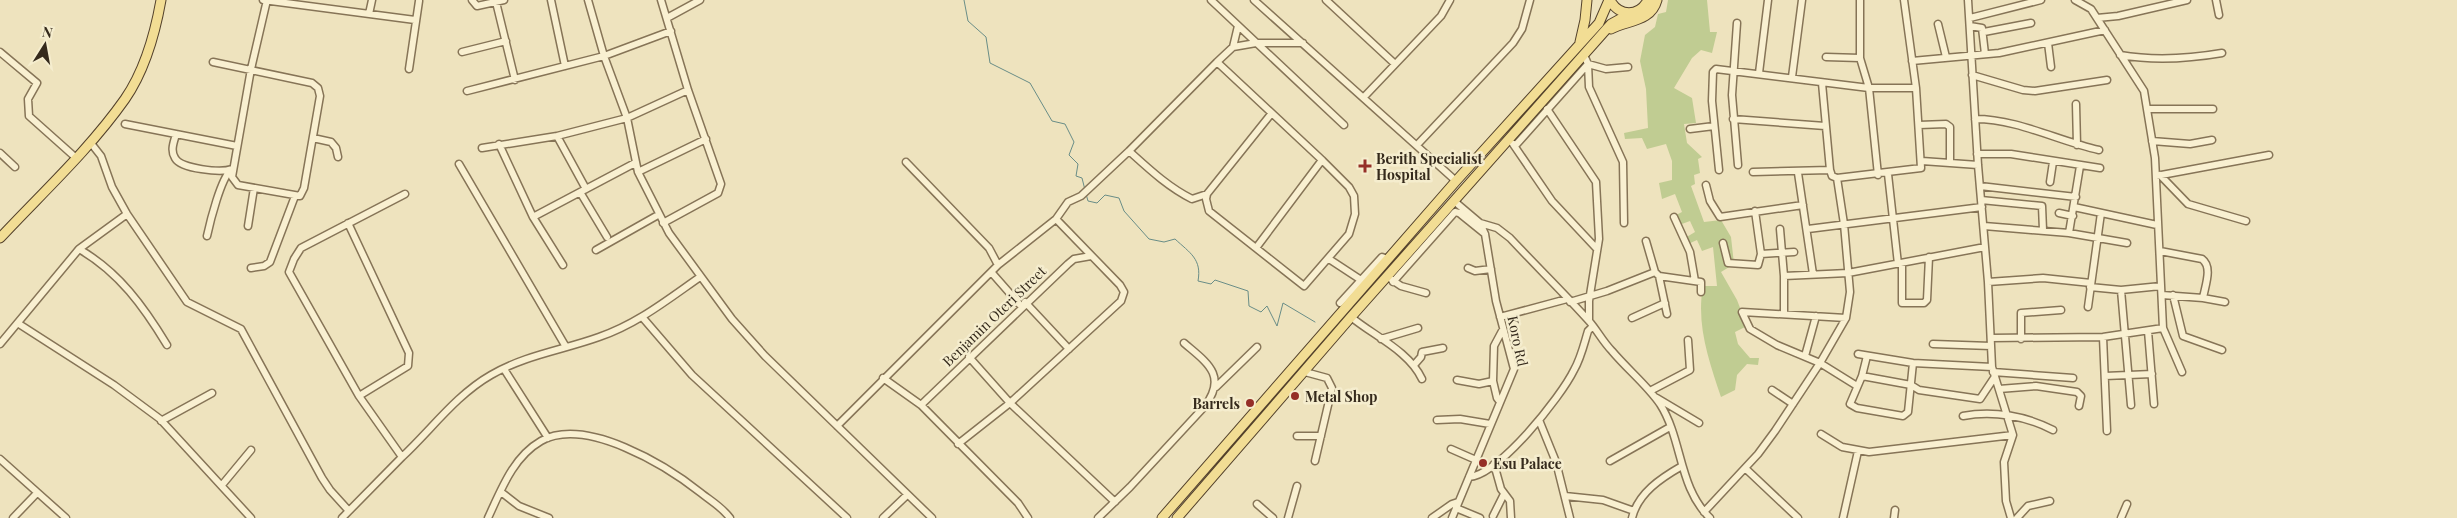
<svg xmlns="http://www.w3.org/2000/svg" width="2457" height="518" font-family="'Playfair Display',serif">
<style>
.green{fill:#c0cc92}
.lines{fill:none;stroke-linecap:round;stroke-linejoin:round}
.stream{stroke:#698d87;stroke-width:1}
.minor-casing{stroke:#867457;stroke-width:9}
.major-casing{stroke:#53412b;stroke-width:11}
.minor{stroke:#f9f0d1;stroke-width:6}
.major{stroke:#f2dd94;stroke-width:9}
.poi-dot{fill:#952f27;stroke:#f5edce;stroke-width:2}
.labels{text-anchor:middle;dominant-baseline:central;stroke-width:5;stroke-linejoin:round;paint-order:stroke}
.poi-label{font-size:14px;font-weight:bold;fill:#352a1c;stroke:#f5edce;text-anchor:start}
.street-label{font-size:14px;fill:#352a1c;stroke:#f5edce}
</style>
<rect width="100%" height="100%" fill="#eee3be"/>
<path class="green" d="M 1668,0 L 1707,0 L 1710,32 L 1717,32 L 1712,53 L 1701,50 L 1692,58 L 1674,88 L 1692,98 L 1696,123 L 1684,124 L 1687,143 L 1702,157 L 1698,159 L 1700,173 L 1694,175 L 1695,184 L 1691,186 L 1704,222 L 1721,220 L 1731,237 L 1734,264 L 1721,272 L 1737,300 L 1747,326 L 1735,332 L 1738,344 L 1750,358 L 1759,358 L 1758,365 L 1747,364 L 1737,375 L 1735,390 L 1721,397 C 1709,361 1696,325 1703,286 L 1717,286 L 1713,247 L 1702,251 L 1697,240 L 1688,244 L 1685,238 L 1695,232 L 1690,221 L 1679,225 L 1676,215 L 1682,212 L 1675,194 L 1662,199 L 1659,183 L 1672,180 L 1672,161 L 1666,144 L 1647,149 L 1642,138 L 1625,139 L 1624,133 L 1648,128 L 1646,89 L 1640,61 L 1645,35 L 1655,27 L 1658,14 L 1666,12 Z"/>
<g class="lines">
<path class="stream" d="M 964,0 L 968,21 L 986,37 L 990,63 L 1030,83 L 1052,121 L 1065,124 L 1074,142 L 1069,155 L 1078,164 L 1076,176 L 1082,178 L 1085,190
M 1086,194 L 1088,201 L 1097,203 L 1105,195 L 1119,198 L 1124,211 L 1149,239 L 1164,242 L 1175,239 C 1190,253 1202,259 1198,281 L 1211,284 L 1215,280 L 1248,291 L 1249,306 L 1261,312 L 1267,306 L 1277,326 L 1283,303 L 1315,322"/>
<defs>
<path id="minor" d="M 263,0 L 415,20
M 472,0 L 477,6 L 504,0
M 551,0 L 565,66
M 588,0 L 604,56 L 627,118 L 638,172 L 669,233 L 732,319 L 765,356 L 932,518
M 661,0 L 688,90 L 721,184 L 718,193 L 663,223
M 1211,0 L 1344,125
M 1254,0 L 1456,181
M 1326,0 L 1395,64
M 1860,0 L 1860,58 L 1869,88 L 1878,175
M 1968,0 L 1978,165 L 1988,282 L 1992,367 L 2013,435 L 2004,462 L 2006,501 L 2011,518
M 2075,0 L 2091,9 L 2144,91 L 2155,158 L 2163,328 L 2182,372
M 2216,0 L 2219,15
M 496,2 L 515,80
M 369,14 L 372,0
M 667,18 L 700,0
M 1970,18 L 2041,0
M 2097,18 L 2118,16 L 2187,0
M 1737,23 L 1732,95 L 1738,165
M 1938,24 L 1946,57
M 1970,26 L 1982,28 L 1985,54
M 1984,32 L 2031,23
M 2048,43 L 2051,67
M 1233,47 L 1238,26
M 0,52 L 37,83 L 28,99 L 29,116 L 75,157
M 462,52 L 506,41
M 1584,55 L 1588,64 L 1589,87 L 1623,162 L 1624,223
M 2120,55 C 2155,61 2187,59 2222,53
M 1826,57 L 1860,58
M 1912,61 L 1999,53 L 2105,30
M 213,62 L 312,83 L 318,88 L 320,96 L 304,188 L 300,196 L 238,185 L 232,177 L 251,69 L 267,0
M 409,69 L 419,1
M 1759,73 L 1768,0
M 1972,75 L 2023,90 L 2035,91 L 2107,80
M 1792,77 L 1802,0
M 467,91 L 604,56 L 671,31
M 1364,97 L 1441,16 L 1450,0
M 2076,104 L 2077,145
M 1547,109 L 1596,182 L 1599,239 L 1589,301 L 1589,321
M 2147,109 L 2213,109
M 1271,114 L 1207,194 L 1206,199 L 1209,211 L 1304,286 L 1349,234 L 1355,214 L 1354,196 L 1349,187 L 1322,160 L 1217,62 L 1233,47 L 1256,43 L 1303,43
M 1733,119 L 1825,126
M 1975,119 C 2018,119 2058,141 2099,150
M 125,124 L 237,146
M 1919,125 L 1946,124 L 1950,127 L 1950,163
M 1690,129 L 1714,126
M 176,134 C 174,142 170,150 175,158 C 181,169 221,173 232,169
M 557,136 L 586,189
M 313,138 L 331,142 L 336,148 L 338,157
M 2152,141 L 2190,144 L 2212,140
M 90,142 L 101,156 L 112,187 L 127,214 L 187,302 L 241,329 L 322,478 L 330,490 L 349,511
M 499,144 L 533,217 L 563,265
M 1513,144 L 1552,201 L 1597,249
M 1417,145 L 1513,43 L 1522,29 L 1530,0
M 1515,146 L 1588,64 L 1606,69 L 1628,67
M 482,148 L 557,136 L 627,118 L 688,90
M 0,153 L 15,167
M 1977,154 L 2011,154 L 2100,168
M 1922,161 L 1978,165
M 459,164 L 566,347
M 1719,170 L 1712,101 L 1713,72 L 1716,69 L 1869,88 L 1916,88
M 638,172 L 706,139
M 1753,172 L 1830,170
M 1798,173 L 1813,274
M 1888,174 L 1898,264
M 2160,175 L 2188,204 L 2246,221
M 2156,176 L 2269,155
M 1837,178 L 1921,168 L 1916,88 L 1904,0
M 2050,182 L 2053,162
M 1706,185 L 1710,201 L 1720,217 L 1803,205
M 1980,186 L 2076,197
M 580,192 L 607,237
M 1207,194 L 1192,199 C 1168,187 1149,169 1129,151 L 1217,62
M 1981,200 L 2042,206 L 2043,230
M 2074,207 L 2157,225
M 2059,213 L 2073,216
M 533,217 L 635,163
M 1674,217 L 1690,252 L 1695,281
M 348,223 L 409,353 L 408,366 L 359,396
M 1480,223 L 1497,228 L 1510,238 C 1536,266 1564,293 1589,321 C 1597,330 1603,342 1612,351 C 1627,369 1647,385 1660,404 C 1683,440 1678,487 1710,518
M 248,226 L 254,188
M 1984,226 L 2069,233 L 2127,243
M 1780,229 L 1784,276 L 1784,314
M 1808,229 L 1982,207
M 2069,233 L 2080,166
M 207,236 C 210,222 221,178 231,170
M 1646,241 L 1655,272 L 1659,276 L 1701,282 L 1701,292
M 1723,243 L 1728,263 L 1758,265 L 1761,254 L 1755,211
M 1256,248 L 1322,160
M 79,249 L 127,214
M 596,250 L 658,215
M 2160,251 L 2202,259 C 2213,267 2205,286 2203,298
M 1761,254 L 1794,252
M 1329,259 L 1361,280
M 1902,263 L 1902,303 L 1924,303 L 1927,300 L 1929,257
M 998,265 L 1056,219 L 1068,202 L 1081,196 L 1129,151
M 251,268 L 264,266 L 270,262 L 295,196
M 1468,268 L 1475,271 L 1491,269
M 992,273 L 1021,306
M 1659,276 L 1667,314
M 1784,276 L 1848,273 L 1985,247
M 1392,280 L 1401,286 L 1426,293
M 1393,282 L 1455,212 L 1459,213 L 1485,234
M 1988,282 L 2043,278 L 2091,283
M 2090,287 L 2121,290 L 2161,286
M 2121,290 L 2131,405
M 2162,295 L 2203,298 L 2225,302
M 2173,295 L 2183,336 L 2222,350
M 1025,302 L 1069,349
M 1570,302 L 1607,291 L 1655,272
M 1340,303 L 1382,257 L 1388,259
M 2088,307 L 2101,213
M 1351,317 C 1374,336 1409,351 1422,379
M 1500,317 L 1567,299
M 643,318 L 692,375 L 847,518
M 1632,318 L 1665,303
M 1846,318 L 1742,312 L 1750,329 L 1777,345 L 1820,363 L 1857,386
M 19,324 L 114,385 L 160,419 L 251,518
M 2148,331 L 2154,404
M 2103,337 L 2107,431
M 1991,338 L 2103,337 L 2163,328
M 1381,339 L 1418,328
M 2021,339 L 2021,313 L 2061,310
M 0,344 L 79,249 C 119,272 144,307 167,345
M 1933,344 L 1991,346
M 1858,354 L 1913,363 L 1992,367
M 1805,356 L 1816,316
M 1867,356 L 1862,376 L 1850,404 L 1857,408 L 1903,416 L 1908,412 L 1913,363
M 969,357 L 1010,403 L 1115,502
M 1414,365 L 1421,357 L 1422,352 L 1443,348
M 504,369 L 548,438
M 1305,372 L 1327,378 L 1332,388 L 1315,461
M 1993,372 L 2073,378
M 1862,376 L 1911,385 L 1919,390 L 1980,399 L 1994,378
M 2105,376 L 2152,374
M 883,378 L 921,405 L 1018,503 L 1028,518
M 1457,380 L 1479,384 L 1493,381 L 1497,398 L 1500,402
M 1493,381 L 1494,346 L 1502,331
M 1216,387 L 1257,347
M 1999,389 L 2036,386 L 2077,392 L 2081,396 L 2079,406
M 1772,390 L 1793,404
M 1650,391 L 1690,370 L 1688,340
M 1657,398 L 1699,423
M 921,405 L 1068,264 L 1074,259 L 1091,256
M 1963,416 C 1993,410 2026,416 2053,430
M 1437,420 L 1460,419 L 1490,424
M 1539,420 L 1556,462 L 1570,518
M 161,421 L 212,393
M 837,426 L 998,265 L 989,248 L 906,162
M 1821,434 L 1842,447 L 1869,452 L 2013,435
M 1297,436 L 1321,436
M 958,444 L 1010,403 L 1121,301 L 1124,292 L 1120,285 L 1056,219
M 1451,449 L 1476,460
M 402,457 C 431,430 456,395 491,375 C 525,355 563,350 599,337 C 637,324 667,300 700,277
M 0,459 L 66,518
M 1610,461 L 1670,427
M 1494,464 L 1501,489 L 1510,501 L 1511,518
M 1745,468 L 1798,518
M 1469,477 C 1498,476 1561,397 1574,370 C 1581,358 1584,344 1588,331 L 1593,326
M 222,485 L 251,450
M 501,492 L 519,506 L 549,518
M 1565,496 L 1603,500 L 1634,511
M 1257,504 L 1273,518
M 1456,508 L 1480,518
M 1704,512 L 1758,454 L 1775,431 L 1820,363 L 1846,318 L 1850,292 L 1844,224 L 1837,178 L 1832,176 L 1830,170 L 1822,83
M 1493,516 L 1504,494
M 13,518 L 37,493
M 342,518 L 402,457 L 359,396 L 289,272 L 294,259 L 301,248 L 405,194
M 488,518 C 501,490 513,457 541,441 C 586,416 667,466 701,493 C 711,501 722,507 730,518
M 883,518 L 907,495
M 1098,518 L 1130,487 L 1205,406 C 1228,375 1206,362 1184,343
M 1288,518 L 1297,486
M 1432,518 L 1452,504 L 1458,502
M 1452,518 L 1514,369 L 1496,301 L 1485,234 L 1480,223 L 1454,201
M 1632,518 C 1638,493 1661,478 1682,466
M 1843,518 L 1858,451
M 1894,518 L 1895,510
M 2017,518 L 2028,506 L 2050,501
M 2121,518 L 2127,504"/>
<path id="major" d="M 1610,0 C 1619,17 1639,17 1648,0
M 1611,29 C 1628,20 1651,22 1657,0
M 1580,42 L 1585,20 L 1587,0
M 0,238 C 42,193 89,150 125,99 C 145,70 155,34 161,0
M 1162,518 L 1456,181 L 1599,23 L 1609,0
M 1177,518 L 1351,317 L 1611,24 L 1631,13"/>
</defs>
<use href="#minor" class="minor-casing"/>
<use href="#major" class="major-casing"/>
<use href="#minor" class="minor"/>
<use href="#major" class="major"/>
</g>
<g class="poi-dot">
<path d="M1362.5 158.5h5v5h5v5h-5v5h-5v-5h-5v-5h5z"/>
<circle cx="1295" cy="396" r="5"/>
<circle cx="1250" cy="403" r="5"/>
<circle cx="1483" cy="463" r="5"/>
</g>
<g class="labels">
<g class="poi-label">
<text x="1376" y="158">Berith Specialist<tspan x="1376" dy="16">Hospital</tspan></text>
<text x="1305" y="396">Metal Shop</text>
<text x="1240" y="403" text-anchor="end">Barrels</text>
<text x="1493" y="463">Esu Palace</text>
</g>
<g class="street-label">
<text transform="translate(994 316) rotate(-44)">Benjamin Oteri Street</text>
<text transform="translate(1518 341) rotate(78)">Koro Rd</text>
</g>
</g>
<g transform="translate(45 45) rotate(11)" stroke="#f5edce" stroke-width="4" paint-order="stroke">
<path d="M0-4L9 19L0 12L-9 19Z" fill="#352a1c"/>
<text y="-8" font-size="14" font-weight="bold" text-anchor="middle" fill="#352a1c">N</text>
</g>
</svg>
